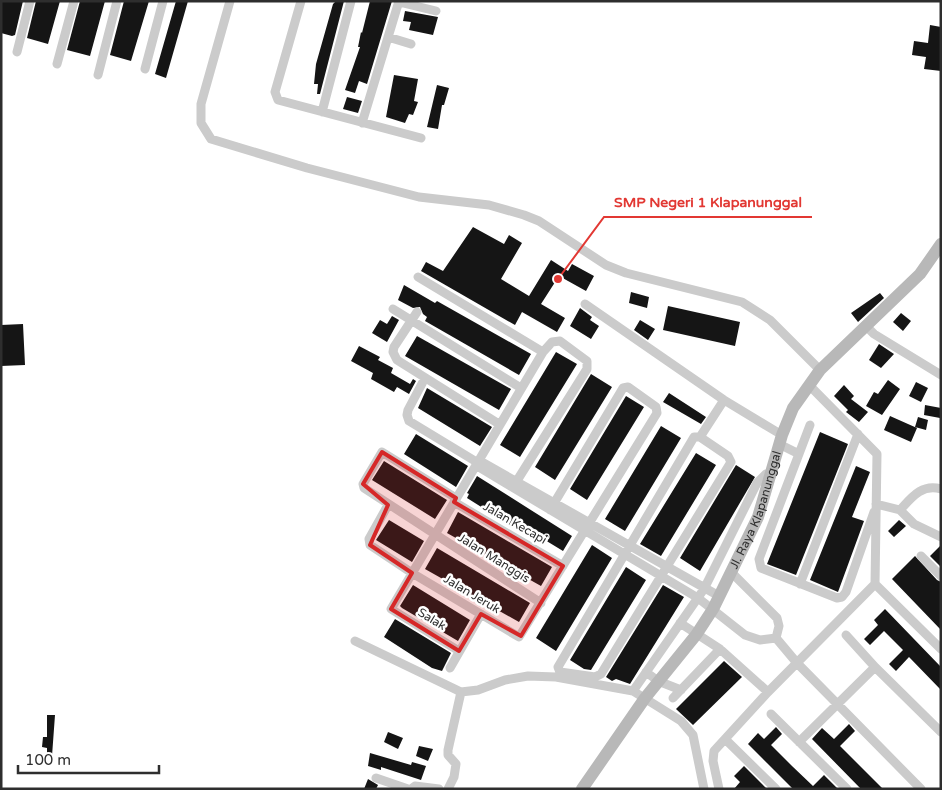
<svg xmlns="http://www.w3.org/2000/svg" width="942" height="790" font-family="'Varela Round',sans-serif">
<style>
.building{fill:#151515}
.lines{fill:none;stroke-linecap:round;stroke-linejoin:round}
.street{stroke:#cbcbcb;stroke-width:9}
.secondary{stroke:#b8b8b8;stroke-width:12}
.marked{fill:#d62828;fill-opacity:0.2;stroke:#d62828;stroke-width:4;stroke-linejoin:round}
.labels{text-anchor:middle;dominant-baseline:central;stroke-width:5;stroke-linejoin:round;paint-order:stroke}
.street-label{font-size:12px;fill:#2e2e2e;stroke:#fff}
.leader{fill:none;stroke:#e23833;stroke-width:2}
.callout-dot{fill:#e23833;stroke:#fff;stroke-width:2}
.callout-label{font-size:14px;text-anchor:middle;font-weight:bold;fill:#e23833;stroke:#fff;stroke-width:5;stroke-linejoin:round;paint-order:stroke}
</style>
<rect width="100%" height="100%" fill="#fff"/>
<path class="building" d="M 1,1 L 23,1 L 15,35 L 12,36 L 1,33 Z
M 36,1 L 60,1 L 48,44 L 27,38 Z
M 80,1 L 105,1 L 90,56 L 67,50 Z
M 124,1 L 149,1 L 131,61 L 110,55 Z
M 176,1 L 188,1 L 166,78 L 155,74 Z
M 336,1 L 344,1 L 320,94 L 317,94 L 318,84 L 314,84 L 316,64 L 333,4 Z
M 370,1 L 392,1 L 367,84 L 359,81 L 355,93 L 345,90 L 360,47 L 358,47 L 361,32 L 362,33 Z
M 405,11 L 438,17 L 433,35 L 409,30 L 411,22 L 403,21 Z
M 930,25 L 941,27 L 941,71 L 924,69 L 926,57 L 912,55 L 914,41 L 928,43 Z
M 394,75 L 418,79 L 414,101 L 418,102 L 413,115 L 409,114 L 405,123 L 386,117 Z
M 437,85 L 449,88 L 444,105 L 442,105 L 438,129 L 427,127 Z
M 347,97 L 362,101 L 358,113 L 343,109 Z
M 473,227 L 504,244 L 509,235 L 522,243 L 501,279 L 529,296 L 551,260 L 568,271 L 572,264 L 594,276 L 586,291 L 559,276 L 541,304 L 565,318 L 557,332 L 522,312 L 515,325 L 421,271 L 426,262 L 443,271 Z
M 404,285 L 435,303 L 437,301 L 444,305 L 531,354 L 519,375 L 425,321 L 427,317 L 423,314 L 420,307 L 413,308 L 398,300 Z
M 631,292 L 649,297 L 647,308 L 629,303 Z
M 880,293 L 884,298 L 858,322 L 851,313 Z
M 668,306 L 740,322 L 735,346 L 663,330 Z
M 580,308 L 592,317 L 590,320 L 599,326 L 591,339 L 570,326 Z
M 901,313 L 911,321 L 903,331 L 893,322 Z
M 392,316 L 399,320 L 387,342 L 372,333 L 380,320 L 387,324 Z
M 640,320 L 655,329 L 648,340 L 634,330 Z
M 23,324 L 25,365 L 1,366 L 1,325 Z
M 417,336 L 511,389 L 499,410 L 405,356 Z
M 879,344 L 894,354 L 881,368 L 869,360 Z
M 359,346 L 380,357 L 378,360 L 393,368 L 391,373 L 410,384 L 413,379 L 416,381 L 409,394 L 397,387 L 394,392 L 371,379 L 373,373 L 351,361 Z
M 556,352 L 577,364 L 520,457 L 500,445 Z
M 591,374 L 612,387 L 555,480 L 535,467 Z
M 888,380 L 900,389 L 882,415 L 866,406 L 874,392 L 878,394 Z
M 916,382 L 928,388 L 921,402 L 909,396 Z
M 844,385 L 854,396 L 851,399 L 868,412 L 859,422 L 846,412 L 848,410 L 834,396 Z
M 427,388 L 492,427 L 480,446 L 418,408 Z
M 669,393 L 706,417 L 701,424 L 663,402 Z
M 626,396 L 644,407 L 587,500 L 570,489 Z
M 925,405 L 941,408 L 940,418 L 924,415 Z
M 890,416 L 917,428 L 911,442 L 884,430 Z
M 918,417 L 928,420 L 926,430 L 915,427 Z
M 661,426 L 681,438 L 625,531 L 605,519 Z
M 820,432 L 848,444 L 796,575 L 767,564 Z
M 416,434 L 468,466 L 456,487 L 404,454 Z
M 696,453 L 716,465 L 661,556 L 640,544 Z
M 384,461 L 447,500 L 435,519 L 372,480 Z
M 736,465 L 755,477 L 700,571 L 680,558 Z
M 856,466 L 870,472 L 852,517 L 864,521 L 838,592 L 810,580 Z
M 477,476 L 572,536 L 563,551 L 540,537 L 537,542 L 467,498 L 469,494 L 467,493 Z
M 458,512 L 552,567 L 541,586 L 447,533 Z
M 389,520 L 424,541 L 412,562 L 376,540 Z
M 899,520 L 906,526 L 894,537 L 888,531 Z
M 592,545 L 612,558 L 556,651 L 536,638 Z
M 941,545 L 941,567 L 930,556 Z
M 437,548 L 530,603 L 519,622 L 425,569 Z
M 915,556 L 937,580 L 941,582 L 941,630 L 892,579 Z
M 626,567 L 646,580 L 591,670 L 584,669 L 570,660 Z
M 413,585 L 470,620 L 458,641 L 402,608 L 400,606 Z
M 663,585 L 684,597 L 630,684 L 616,679 L 612,681 L 606,677 Z
M 885,609 L 941,667 L 941,690 L 909,657 L 896,671 L 889,664 L 903,650 L 884,631 L 870,645 L 864,639 L 878,625 L 874,620 Z
M 395,619 L 451,653 L 442,671 L 432,668 L 384,637 Z
M 724,661 L 742,677 L 693,725 L 676,709 Z
M 47,715 L 55,715 L 52,756 L 47,756 L 47,748 L 42,747 L 43,737 L 47,737 Z
M 849,724 L 855,731 L 840,746 L 883,789 L 861,789 L 812,739 L 822,728 L 834,739 Z
M 776,727 L 782,734 L 771,745 L 792,766 L 813,786 L 824,775 L 838,789 L 793,789 L 748,744 L 758,733 L 764,739 Z
M 388,732 L 403,738 L 398,749 L 384,742 Z
M 419,746 L 433,749 L 428,761 L 416,756 Z
M 370,753 L 411,765 L 412,762 L 426,766 L 421,780 L 381,767 L 381,770 L 368,766 Z
M 744,766 L 767,789 L 734,789 L 740,782 L 734,776 Z
M 368,779 L 378,785 L 376,789 L 364,789 Z"/>
<g class="lines">
<path class="street" d="M 230,1 L 201,104 L 201,123 L 211,139 L 307,168 L 419,197 L 489,205 L 524,215 L 539,221 L 606,265 L 626,273 L 742,302 L 770,320 L 820,370
M 301,1 L 275,92 L 278,100 L 421,138
M 399,2 L 436,11
M 388,37 L 411,44
M 17,52 L 30,1
M 57,64 L 74,1
M 145,69 L 163,1
M 98,75 L 117,1
M 322,112 L 351,1
M 362,123 L 399,1
M 418,277 L 543,352
M 585,304 L 724,400 L 782,435
M 393,309 L 521,388
M 417,312 L 394,347 L 393,352 L 397,360 L 499,424
M 866,326 L 874,334 L 941,375
M 425,378 L 408,410 L 407,415 L 409,421 L 475,461 L 480,461 L 719,596
M 809,385 L 877,454 L 875,584 L 941,649
M 810,425 L 759,559 L 761,568 L 837,598 L 842,597 L 846,592 L 874,512
M 694,437 L 700,437 L 728,456 L 731,462 L 601,674 L 595,677 L 560,672 L 558,667 Z
M 700,437 L 724,400
M 779,444 L 799,454
M 475,461 L 477,466 L 698,598 L 745,635 L 760,640 L 776,638
M 456,498 L 382,452 L 363,484 L 364,488 L 541,603
M 454,502 L 563,566
M 876,504 L 900,510 C 911,498 922,483 941,489
M 388,505 L 369,539 L 370,545 L 412,573 L 519,637 L 657,413 L 656,407 L 628,387 L 623,388 L 550,510
M 900,510 L 914,524 L 941,537
M 921,556 L 941,576
M 732,573 L 777,618 L 779,626 L 776,638
M 800,584 L 858,434
M 680,623 L 720,649 L 768,692
M 846,635 L 875,667 L 941,732
M 776,638 L 797,663 L 921,789
M 355,641 L 461,692
M 459,651 L 391,609 L 543,352 L 552,342 L 560,341 L 587,361 L 587,369 L 513,487
M 450,668 L 481,614
M 646,672 L 658,681 L 681,690
M 633,691 L 704,589 L 757,483 L 766,474 L 772,475
M 673,698 L 720,649
M 771,714 L 847,789
M 725,739 L 776,789
M 799,742 L 875,667
M 376,778 L 408,789
M 411,789 L 415,786 L 439,789
M 448,789 L 454,777 L 456,764 L 448,755 L 448,750 L 461,692 L 478,690 L 505,680 L 528,676 L 556,677 L 633,691 L 681,721 L 693,735 L 704,789
M 719,789 L 713,761 L 714,751 L 768,692 L 875,584"/>
<path class="secondary" id="s1" d="M 582,789 L 645,698 L 696,635 L 713,609 L 758,517 L 782,435 L 793,408 L 820,370 L 920,274 L 941,244"/>
</g>
<path class="marked" d="M 382,452 L 456,498 L 454,502 L 563,566 L 521,636 L 481,614 L 459,651 L 391,609 L 412,573 L 370,545 L 388,505 L 363,484 Z"/>
<g class="labels">
<g class="street-label">
<text stroke="none"><textPath href="#s1" startOffset="331">Jl. Raya Klapanunggal</textPath></text>
<text transform="translate(515 523) rotate(30)">Jalan Kecapi</text>
<text transform="translate(494 558) rotate(32)">Jalan Manggis</text>
<text transform="translate(472 594) rotate(31)">Jalan Jeruk</text>
<text transform="translate(432 619) rotate(31)">Salak</text>
</g>
</g>
<path class="leader" d="M558 279L604 217H812"/>
<circle class="callout-dot" cx="558" cy="279" r="5"/>
<g class="callout-label">
<text x="708" y="207">SMP Negeri 1 Klapanunggal</text>
</g>
<rect width="942" height="790" fill="none" stroke="#2e2e2e" stroke-width="5"/>
<path d="M18 765v8h141v-8" fill="none" stroke="#2e2e2e" stroke-width="2.5"/>
<text x="25" y="765" font-size="15" fill="#2e2e2e" stroke="#ffffff" stroke-width="4" paint-order="stroke">100 m</text>
</svg>
